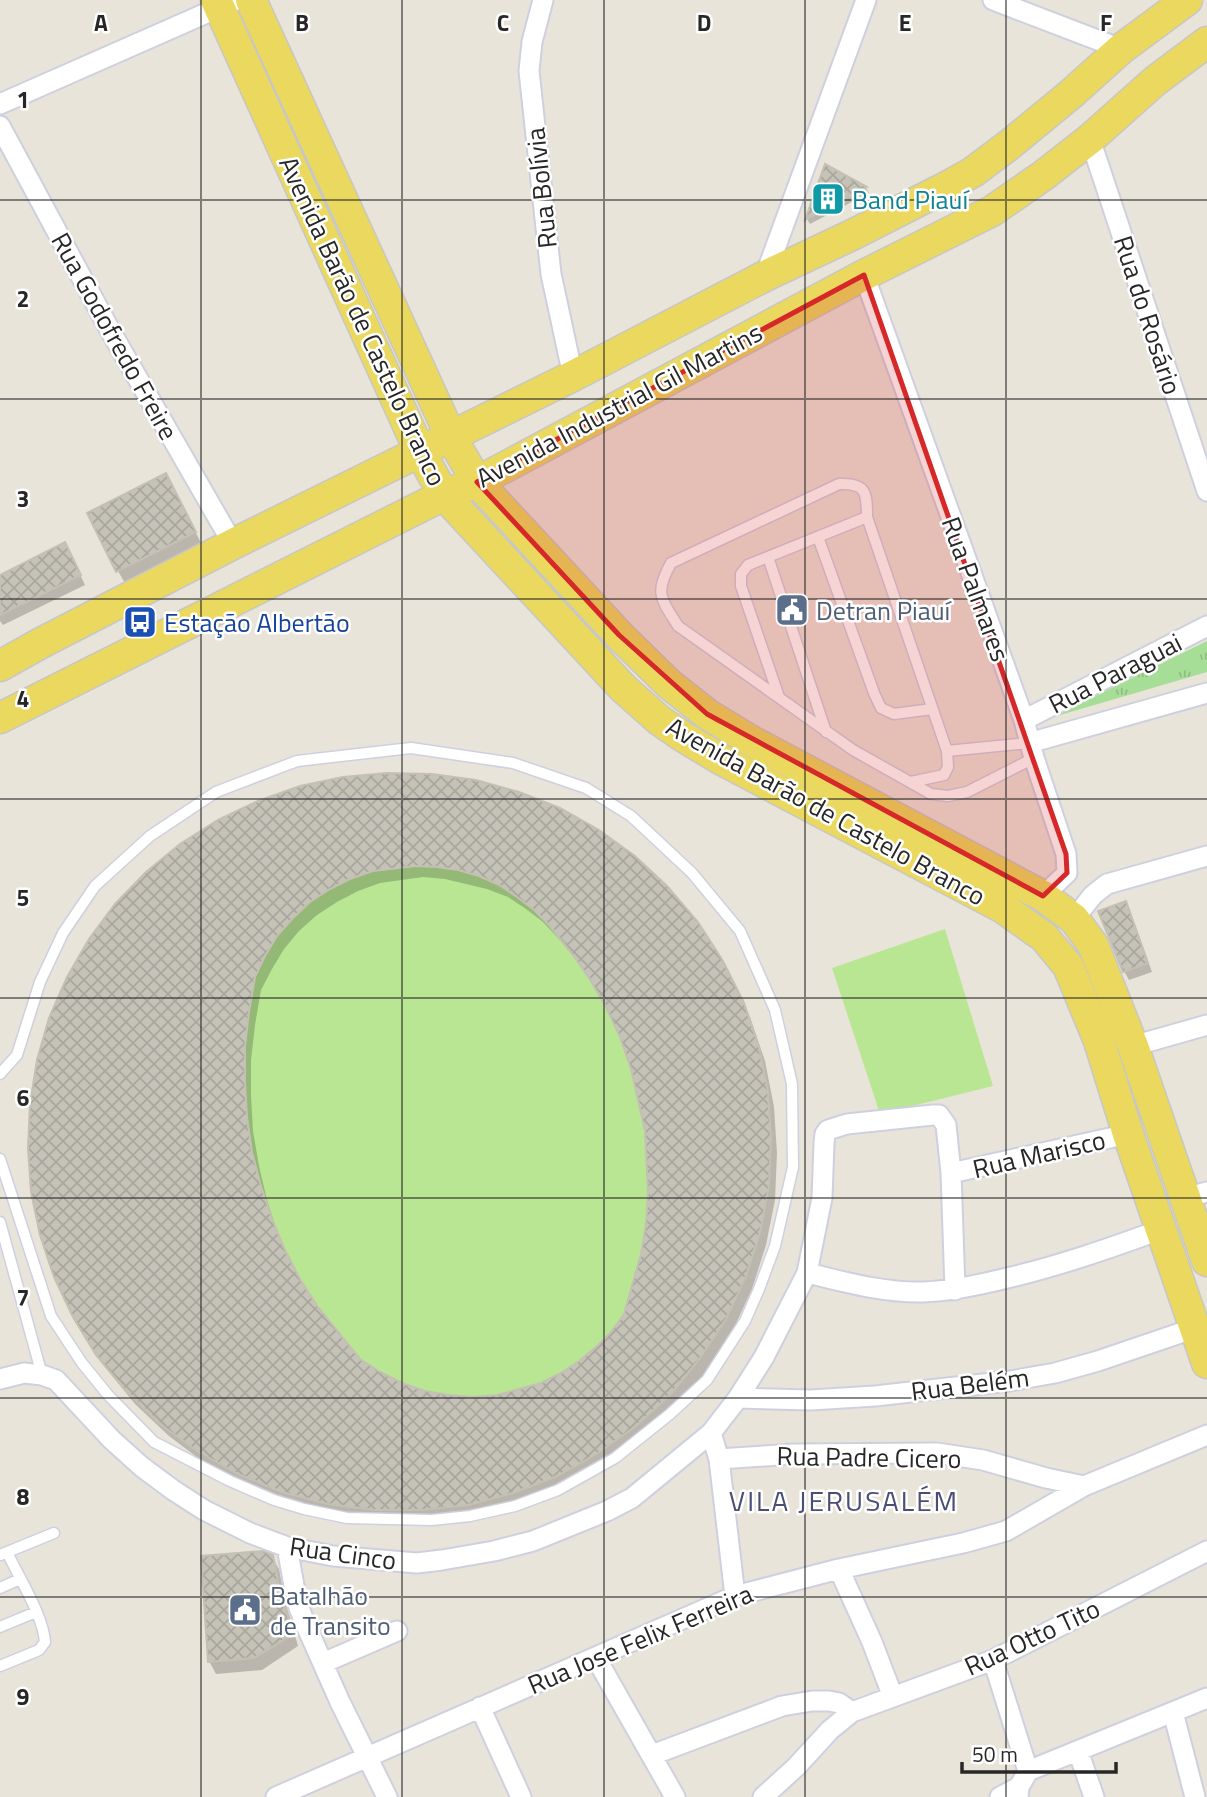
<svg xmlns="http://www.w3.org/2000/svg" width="1207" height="1797" font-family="'Titillium Web',sans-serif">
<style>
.park{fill:url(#park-tufts)}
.pitch{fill:#b9e693}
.shadow{fill:#0003;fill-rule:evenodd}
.building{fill:url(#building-cross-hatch);stroke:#c4c0b3;stroke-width:2;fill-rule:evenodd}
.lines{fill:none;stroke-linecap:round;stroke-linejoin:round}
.service-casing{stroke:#ced0e0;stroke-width:13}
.minor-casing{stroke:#ced0e0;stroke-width:23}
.primary-casing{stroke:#c7c7c7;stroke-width:33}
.service{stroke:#fff;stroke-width:10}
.minor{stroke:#fff;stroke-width:19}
.primary{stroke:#ead95e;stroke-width:30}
.marked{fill:#d62828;fill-opacity:0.2;stroke:#d62828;stroke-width:5;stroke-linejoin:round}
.grid{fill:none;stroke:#272727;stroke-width:2;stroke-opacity:0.55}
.labels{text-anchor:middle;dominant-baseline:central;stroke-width:5;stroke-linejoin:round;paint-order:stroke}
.street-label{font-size:26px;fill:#272727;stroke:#fff}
.culture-label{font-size:26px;fill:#0d838f;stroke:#fff;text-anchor:start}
.service-label{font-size:26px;fill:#4e5e75;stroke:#fff;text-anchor:start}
.transit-label{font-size:26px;fill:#164399;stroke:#fff;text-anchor:start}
.neighbourhood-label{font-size:28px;letter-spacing:2px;fill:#4a4d75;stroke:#fff}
.grid-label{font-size:23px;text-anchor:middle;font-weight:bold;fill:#272727;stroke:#fff;stroke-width:5;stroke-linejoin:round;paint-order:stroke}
</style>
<defs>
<pattern id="park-tufts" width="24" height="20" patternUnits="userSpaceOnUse" patternTransform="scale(1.75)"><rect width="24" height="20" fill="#a7de97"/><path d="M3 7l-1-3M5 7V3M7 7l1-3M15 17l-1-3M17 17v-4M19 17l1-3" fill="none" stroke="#90be82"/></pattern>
<pattern id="building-cross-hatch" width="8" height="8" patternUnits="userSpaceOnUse" patternTransform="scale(1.75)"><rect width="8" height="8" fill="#c5c2b8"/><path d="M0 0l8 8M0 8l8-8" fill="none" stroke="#a9a79e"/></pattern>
</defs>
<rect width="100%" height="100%" fill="#e9e4d9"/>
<path class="park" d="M 1207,641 L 1207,672 L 1050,718 Z"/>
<path class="pitch" d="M28 1142a367 367 0 1 1 734 0a367 367 0 1 1-734 0Z
M 945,929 L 993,1086 L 880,1114 L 832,968 Z"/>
<path class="shadow" d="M 826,166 L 866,188 L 869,193 L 810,224 L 807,219 Z
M 173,487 L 202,545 L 125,583 L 118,571 Z
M 70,553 L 85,585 L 3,625 L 0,621 L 0,576 Z
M 300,788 L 730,975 L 750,1017 L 765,1061 L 774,1107 L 777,1153 L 775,1200 L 766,1245 L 752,1289 L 732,1332 L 707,1371 L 677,1407 L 643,1438 L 564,1488 L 475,1517 L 336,1516 L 247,1486 L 206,1464 L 169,1436 L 135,1404 L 106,1368 L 82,1330 ZM 423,877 L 445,879 L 487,889 L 508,897 L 526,909 L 543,922 L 558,938 L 580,964 L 607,1006 L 633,1068 L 647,1131 L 650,1193 L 642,1255 L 626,1315 L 612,1333 L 580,1363 L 542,1385 L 497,1397 L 473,1398 L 424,1393 L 379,1374 L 359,1360 L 317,1308 L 291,1264 L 278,1234 L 267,1200 L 259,1166 L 253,1131 L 251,1096 L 251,1060 L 255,1025 L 261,990 L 272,969 L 284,949 L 299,931 L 317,915 L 337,902 L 358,891 L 380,883 Z
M 1125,903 L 1130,912 L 1152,972 L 1129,980 L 1124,971 Z
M 271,1556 L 279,1569 L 285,1601 L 298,1646 L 262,1670 L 216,1674 L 209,1661 Z"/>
<path class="building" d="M 825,164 L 867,187 L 805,220 Z
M 166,473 L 196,532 L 116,572 L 87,513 Z
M 65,542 L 81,575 L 0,615 L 0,575 Z
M 387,773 L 432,774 L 476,780 L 519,792 L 560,808 L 599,830 L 635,856 L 667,886 L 698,922 L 723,961 L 744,1003 L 759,1047 L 768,1093 L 771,1139 L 769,1186 L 760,1232 L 746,1276 L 726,1319 L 700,1358 L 671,1394 L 636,1426 L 598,1453 L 557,1476 L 513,1493 L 468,1505 L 421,1510 L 374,1510 L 328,1504 L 282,1492 L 238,1474 L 197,1451 L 160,1424 L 126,1391 L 96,1355 L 73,1317 L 54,1277 L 40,1235 L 31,1192 L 28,1148 L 30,1104 L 37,1060 L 49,1018 L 67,977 L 89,939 L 115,904 L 146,872 L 180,844 L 218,820 L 258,801 L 300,786 L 343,777 ZM 416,866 L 437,867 L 458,870 L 479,876 L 499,885 L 517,897 L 534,910 L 549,925 L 570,951 L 589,978 L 606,1007 L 620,1037 L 631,1069 L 645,1131 L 648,1193 L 646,1224 L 641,1254 L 624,1314 L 611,1332 L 596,1347 L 579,1361 L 561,1373 L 541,1383 L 497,1395 L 473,1397 L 449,1395 L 425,1391 L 402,1383 L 380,1372 L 360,1359 L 318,1307 L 300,1279 L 285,1250 L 272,1219 L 261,1186 L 252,1152 L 247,1117 L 245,1082 L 245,1047 L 249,1012 L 255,977 L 265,956 L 277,936 L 293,918 L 310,902 L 330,889 L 350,879 L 373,871 Z
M 1126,901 L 1148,963 L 1123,972 L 1098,911 Z
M 263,1551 L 273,1555 L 279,1587 L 293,1634 L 254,1658 L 208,1662 L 201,1556 Z"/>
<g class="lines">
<defs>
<path id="service" d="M 818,537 L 874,693 L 881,708 L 894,714 L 932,709
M 768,557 L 826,732
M 779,697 L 741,586 L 741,574 L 748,565 L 867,517
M 1029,743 L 947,751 L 867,517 C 867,492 866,483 839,484 L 671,563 C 654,593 661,599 678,626 L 853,750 L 931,794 L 948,796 L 967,792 L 1034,758
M 911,782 L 944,775 L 948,767 L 947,751
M 0,1074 L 17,1055 L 40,982 L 63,933 L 95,886 L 150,836 L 216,792 L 297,761 L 411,748 L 513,763 L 586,788 L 631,816 L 692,873 L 740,931 L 775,1010 L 792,1084 L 793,1167 L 775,1246 L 759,1289 L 745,1321 L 707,1380 L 670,1414 L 615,1458 L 558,1490 L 515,1506 L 470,1516 L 432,1520 L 347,1518 L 304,1509 L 274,1500 L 230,1481 L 154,1442 L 108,1395 L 82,1363 L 51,1316 L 0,1159
M 0,1222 L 42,1375
M 0,1555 L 54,1533
M 0,1588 L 20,1579
M 0,1627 L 36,1612
M 0,1666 L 39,1650 L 45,1642 C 43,1615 19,1578 7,1552"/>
<path id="minor" d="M 543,0 L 532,42 L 529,71 L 551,274 L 573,376
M 993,0 L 1121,49
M 0,104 L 236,0
M 0,126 L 111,332 L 233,544
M 1090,139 L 1207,491
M 864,275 L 1024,720 L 1034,758 L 1066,854 L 1067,873 L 1043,896
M 765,276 L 866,0
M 1024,720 L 1207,626
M 1029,743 L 1207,693
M 1074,919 L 1093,895 L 1107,884 L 1207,856
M 1133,1046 L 1207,1025
M 951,1173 L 1128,1134
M 1185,1198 L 1207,1192
M 807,1273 C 845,1282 883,1293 923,1292 C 952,1291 979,1285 1007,1278 C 1059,1266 1110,1248 1160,1230
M 0,1379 L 24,1373 L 42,1375 L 56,1380 L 112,1440 L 142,1467 L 173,1490 L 204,1510 L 250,1533 L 287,1547 L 333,1556 L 417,1563 L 442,1560 L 494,1551 L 533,1541 L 607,1511 L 632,1498 L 711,1433 L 738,1398 L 764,1357 L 807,1273 L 822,1198 L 824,1143 L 825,1134 L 828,1130 L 847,1124 L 933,1115 L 939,1115 L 946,1125 L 951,1173 L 955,1290
M 738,1398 L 811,1400 L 875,1396 L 1010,1381 L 1055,1373 L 1098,1361 L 1195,1328
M 711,1433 L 719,1459 L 794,1454 L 937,1453 L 983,1460 L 1046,1478 L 1084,1486
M 719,1459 L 735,1596
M 287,1547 L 297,1602 L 304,1621 L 340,1702 L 387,1797
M 839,1569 L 872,1642 L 893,1697
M 596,1658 L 675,1797
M 993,1660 L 1028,1771
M 323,1663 L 397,1631
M 480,1707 L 521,1797
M 1173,1712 L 1195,1797
M 1078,1751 L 1094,1797
M 652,1755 L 782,1706 L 812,1701 L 829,1701 L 839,1703 L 852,1712
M 276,1797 L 735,1596 L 839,1569 L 963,1543 L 1006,1531 L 1084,1486 L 1207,1435
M 763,1797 L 796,1767 L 830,1730 L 852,1712 L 993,1660 L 1207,1551
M 1000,1797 L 1019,1787
M 1018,1797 L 1019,1787 L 1028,1771 L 1207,1698"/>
<path id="primary" d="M 216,0 L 420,452 L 444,495 L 623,688 L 659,720 L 682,736 L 720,759 L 1003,908 L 1044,937 L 1068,966 L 1099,1041 L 1128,1134 L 1207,1363
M 251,0 L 451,437 L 477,482 L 619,635 L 669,684 L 707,714 L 753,742 L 1043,896 L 1074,919 L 1093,945 L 1133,1046 L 1207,1261
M 0,666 L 41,643 L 233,544 L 573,376 L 765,276 L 854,234 L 950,185 L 973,172 L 1009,145 L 1071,94 L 1121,49 L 1187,0
M 0,718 L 444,495 L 477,482 L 864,275 L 992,211 L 1044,175 L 1090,139 L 1155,81 L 1207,42"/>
</defs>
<use href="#service" class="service-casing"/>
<use href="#minor" class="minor-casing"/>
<use href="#primary" class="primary-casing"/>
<use href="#service" class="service"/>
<use href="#minor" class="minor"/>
<use href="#primary" class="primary"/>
</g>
<path class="marked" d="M 864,275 L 1066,854 L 1067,873 L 1043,896 L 707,714 L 619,635 L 477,482 Z"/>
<path class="grid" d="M 201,0 L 201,1797M 402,0 L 402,1797M 604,0 L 604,1797M 805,0 L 805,1797M 1006,0 L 1006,1797M 0,200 L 1207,200M 0,399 L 1207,399M 0,599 L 1207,599M 0,799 L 1207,799M 0,998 L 1207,998M 0,1198 L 1207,1198M 0,1398 L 1207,1398M 0,1597 L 1207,1597"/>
<defs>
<symbol id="building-square" viewBox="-11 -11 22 22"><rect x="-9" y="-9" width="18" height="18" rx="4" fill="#0f9aa8" stroke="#fff"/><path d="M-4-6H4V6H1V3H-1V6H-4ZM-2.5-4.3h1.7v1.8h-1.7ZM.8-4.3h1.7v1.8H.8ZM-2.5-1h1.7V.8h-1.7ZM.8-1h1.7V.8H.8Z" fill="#fff"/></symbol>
<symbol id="civic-square" viewBox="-11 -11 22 22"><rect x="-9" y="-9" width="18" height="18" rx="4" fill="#5c6f8a" stroke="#fff"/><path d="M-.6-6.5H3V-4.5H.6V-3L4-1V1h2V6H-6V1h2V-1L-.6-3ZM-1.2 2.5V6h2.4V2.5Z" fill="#fff"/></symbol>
<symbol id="bus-square" viewBox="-11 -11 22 22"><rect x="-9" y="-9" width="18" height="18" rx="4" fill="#1a4fb4" stroke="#fff"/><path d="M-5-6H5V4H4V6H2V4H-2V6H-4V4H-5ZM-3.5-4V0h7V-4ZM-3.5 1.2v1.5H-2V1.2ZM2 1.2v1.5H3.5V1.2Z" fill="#fff"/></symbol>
</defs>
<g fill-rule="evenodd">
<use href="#building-square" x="809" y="180" width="38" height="38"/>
<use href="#civic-square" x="773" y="591" width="38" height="38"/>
<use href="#bus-square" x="121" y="603" width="38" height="38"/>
<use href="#civic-square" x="226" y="1591" width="38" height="38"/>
</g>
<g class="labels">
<g class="street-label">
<text transform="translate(541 188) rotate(-96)">Rua Bolívia</text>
<text transform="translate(1148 315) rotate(72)">Rua do Rosário</text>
<text transform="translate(363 321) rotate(65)">Avenida Barão de Castelo Branco</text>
<text transform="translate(115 336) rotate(61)">Rua Godofredo Freire</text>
<text transform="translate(619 405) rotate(-28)">Avenida Industrial Gil Martins</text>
<text transform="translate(976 589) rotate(70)">Rua Palmares</text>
<text transform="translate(1115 673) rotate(-27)">Rua Paraguai</text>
<text transform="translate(826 811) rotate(29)">Avenida Barão de Castelo Branco</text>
<text transform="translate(1039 1154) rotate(-13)">Rua Marisco</text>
<text transform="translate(970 1384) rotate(-7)">Rua Belém</text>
<text transform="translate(869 1457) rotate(1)">Rua Padre Cicero</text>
<text transform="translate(343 1553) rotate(8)">Rua Cinco</text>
<text transform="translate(1032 1637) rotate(-25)">Rua Otto Tito</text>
<text transform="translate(640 1639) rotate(-23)">Rua Jose Felix Ferreira</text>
</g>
<g class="culture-label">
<text x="852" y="199">Band Piauí</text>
</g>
<g class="service-label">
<text x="816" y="610">Detran Piauí</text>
<text x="270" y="1595">Batalhão<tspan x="270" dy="30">de Transito</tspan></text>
</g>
<g class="transit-label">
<text x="164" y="622">Estação Albertão</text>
</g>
<g class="neighbourhood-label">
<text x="844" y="1500">VILA JERUSALÉM</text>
</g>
</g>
<g class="grid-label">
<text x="101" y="31">A</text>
<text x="302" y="31">B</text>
<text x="503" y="31">C</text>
<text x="704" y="31">D</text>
<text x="905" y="31">E</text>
<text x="1106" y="31">F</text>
<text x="23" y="108">1</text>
<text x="23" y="307">2</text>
<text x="23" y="507">3</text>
<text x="23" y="707">4</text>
<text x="23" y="906">5</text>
<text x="23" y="1106">6</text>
<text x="23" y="1306">7</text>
<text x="23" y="1505">8</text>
<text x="23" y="1705">9</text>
</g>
<path d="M962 1762v10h154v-10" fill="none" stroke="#272727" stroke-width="3.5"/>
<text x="972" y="1762" font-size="21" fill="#272727" stroke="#ffffff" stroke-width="5" paint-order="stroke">50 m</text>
</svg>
